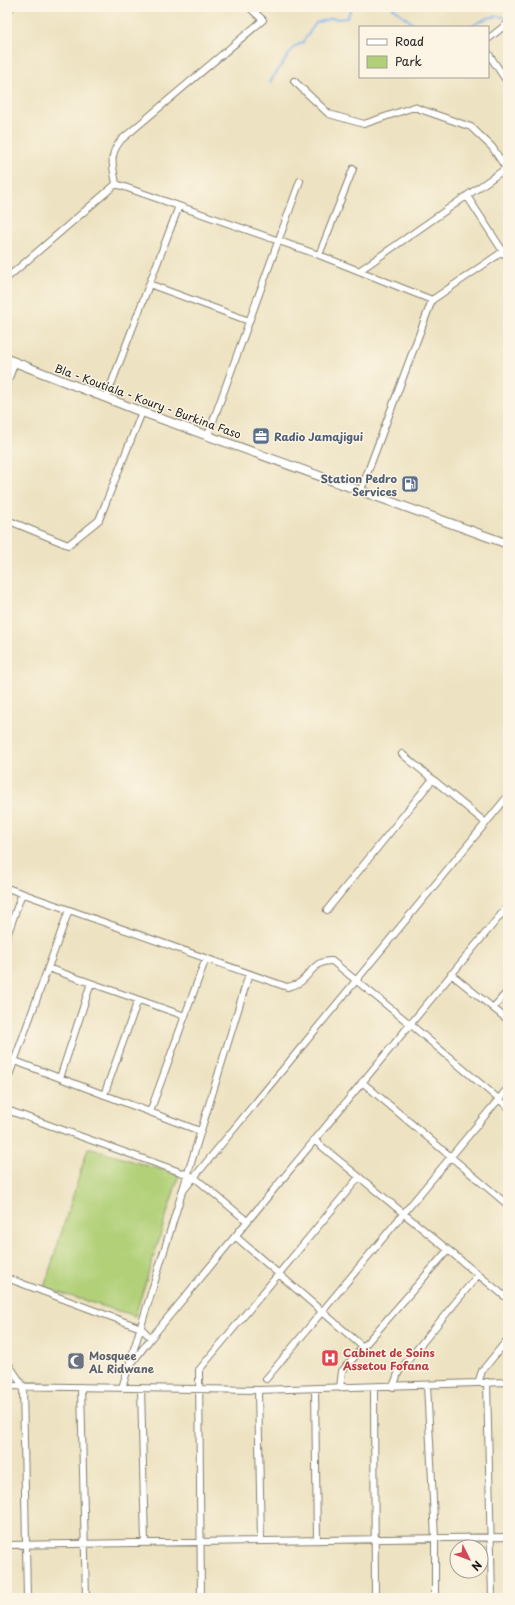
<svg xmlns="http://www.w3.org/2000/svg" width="515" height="1605" font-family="'Playpen Sans',sans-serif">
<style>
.green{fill:#b1d078;stroke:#66764a}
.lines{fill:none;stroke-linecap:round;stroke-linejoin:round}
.stream{stroke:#7cb2ea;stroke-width:2}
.minor-casing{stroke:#847f6e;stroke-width:8}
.major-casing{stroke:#847f6e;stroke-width:10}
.minor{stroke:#fff;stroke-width:6}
.major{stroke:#fff;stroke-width:8}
.labels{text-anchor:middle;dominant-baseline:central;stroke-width:3;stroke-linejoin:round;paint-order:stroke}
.street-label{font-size:11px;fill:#1c1c1c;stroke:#fcf5e5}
.service-label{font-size:11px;font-weight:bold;fill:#4e5e75;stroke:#fcf5e5;text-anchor:start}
.health-label{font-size:11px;font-weight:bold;fill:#be3a42;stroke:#fcf5e5;text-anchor:start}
.worship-label{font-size:11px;font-weight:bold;fill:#5b616d;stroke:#fcf5e5;text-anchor:start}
</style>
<rect width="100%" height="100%" fill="#fcf5e5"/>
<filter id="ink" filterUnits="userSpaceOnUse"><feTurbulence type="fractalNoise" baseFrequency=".025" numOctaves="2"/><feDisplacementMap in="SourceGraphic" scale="8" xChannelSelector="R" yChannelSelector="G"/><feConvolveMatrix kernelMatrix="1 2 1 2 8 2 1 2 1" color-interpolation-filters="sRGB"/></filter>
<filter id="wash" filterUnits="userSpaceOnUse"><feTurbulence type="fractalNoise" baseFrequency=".012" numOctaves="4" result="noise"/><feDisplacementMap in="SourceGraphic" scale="16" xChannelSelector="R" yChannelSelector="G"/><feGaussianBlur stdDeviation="0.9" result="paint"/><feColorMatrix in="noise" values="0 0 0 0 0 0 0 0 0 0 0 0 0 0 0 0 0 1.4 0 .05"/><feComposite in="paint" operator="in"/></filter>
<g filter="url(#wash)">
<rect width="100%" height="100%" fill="#ede2c1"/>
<path class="green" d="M 88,1148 L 179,1175 L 135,1316 L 44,1288 Z"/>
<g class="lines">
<path class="stream" d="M 392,7 L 417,27
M 471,27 C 482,19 495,13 508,18
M 270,82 L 294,47 L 302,43 L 316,23 L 332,18 L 338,19 L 347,18 L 352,7"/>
</g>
</g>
<g filter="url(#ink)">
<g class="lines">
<defs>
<path id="minor" d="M 7,12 L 11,7
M 488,39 L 508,23
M 488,53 L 508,83
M 294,81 L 329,114 L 364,124 L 414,107 L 471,127 L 492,147 L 508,171
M 116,184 L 319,255 L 432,300
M 116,184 C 113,165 108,156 121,140 L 263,20 L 249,7
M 467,196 L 508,259
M 319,255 L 353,169
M 359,271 L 508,167
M 7,278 L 116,184
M 149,284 L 249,321
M 7,383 L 15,362
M 106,398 L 179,206
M 208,435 L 300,181
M 361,490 L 432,300 L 508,248
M 7,520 L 68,545 L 99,520 L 142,412
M 402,754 L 486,823
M 7,888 L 287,987 C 291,986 296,985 299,983 C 312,974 314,960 332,961 L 410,1024 L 508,1107
M 327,910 L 433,779
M 7,936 L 22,893
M 48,968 L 185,1016
M 451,974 L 508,1020
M 493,1008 L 508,991
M 7,1058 L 200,1131
M 60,1078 L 91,983
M 7,1081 L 69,910
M 362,1082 L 508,1205
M 104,1095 L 138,1000
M 7,1110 L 194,1177 L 247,1221
M 150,1112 L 206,958
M 314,1140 L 508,1299
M 182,1192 L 508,796
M 235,1236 L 363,1347
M 7,1278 L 141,1328 L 151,1338
M 7,1362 L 23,1386 L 27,1598
M 128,1368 L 151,1338 L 508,906
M 266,1379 L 508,1088
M 487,1382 L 492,1598
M 478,1383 L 482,1371 L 508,1339
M 427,1385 L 435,1538 L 435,1598
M 7,1386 L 258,1390 L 508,1382
M 81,1387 L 86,1598
M 374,1387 L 375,1598
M 393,1387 L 399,1371 L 478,1275
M 122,1388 L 249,974
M 141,1388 L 145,1543
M 340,1388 L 342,1371 L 448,1250
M 315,1389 L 317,1540
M 258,1390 L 261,1541
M 7,1545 L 508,1537
M 201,1598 L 199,1370 L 359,1177"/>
<path id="major" d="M 7,359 L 142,412 L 508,544"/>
</defs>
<use href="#minor" class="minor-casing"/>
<use href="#major" class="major-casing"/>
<use href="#minor" class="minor"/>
<use href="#major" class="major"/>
</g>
</g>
<defs>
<symbol id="office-square" viewBox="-11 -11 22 22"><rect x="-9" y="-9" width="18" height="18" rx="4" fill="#5c6f8a" stroke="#fcf5e5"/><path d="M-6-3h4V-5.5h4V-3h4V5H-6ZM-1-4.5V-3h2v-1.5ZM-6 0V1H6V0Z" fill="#fff"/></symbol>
<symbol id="fuel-square" viewBox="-11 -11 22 22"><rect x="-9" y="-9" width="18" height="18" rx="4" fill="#5c6f8a" stroke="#fcf5e5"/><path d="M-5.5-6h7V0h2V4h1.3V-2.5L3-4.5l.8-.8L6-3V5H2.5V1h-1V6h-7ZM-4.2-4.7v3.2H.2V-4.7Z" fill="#fff"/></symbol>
<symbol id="hospital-square" viewBox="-11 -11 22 22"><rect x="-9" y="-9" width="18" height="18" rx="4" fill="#e0444e" stroke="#fcf5e5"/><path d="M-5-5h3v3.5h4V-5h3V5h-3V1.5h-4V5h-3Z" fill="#fff"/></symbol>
<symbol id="mosque-square" viewBox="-11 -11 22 22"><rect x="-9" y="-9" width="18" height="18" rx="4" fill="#6b7280" stroke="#fcf5e5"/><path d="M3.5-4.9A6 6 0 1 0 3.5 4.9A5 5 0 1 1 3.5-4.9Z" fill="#fff"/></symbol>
</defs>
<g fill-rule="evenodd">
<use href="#office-square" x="251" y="426" width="20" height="20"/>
<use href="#fuel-square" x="400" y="474" width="20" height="20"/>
<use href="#hospital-square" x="320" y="1348" width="20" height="20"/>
<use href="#mosque-square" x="66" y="1351" width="20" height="20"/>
</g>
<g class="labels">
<g class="street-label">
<text transform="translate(148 401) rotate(20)">Bla - Koutiala - Koury - Burkina Faso</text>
</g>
<g class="service-label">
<text x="274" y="436">Radio Jamajigui</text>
<text x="397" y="478" text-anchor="end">Station Pedro<tspan x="397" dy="13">Services</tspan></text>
</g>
<g class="health-label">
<text x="343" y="1352">Cabinet de Soins<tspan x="343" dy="13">Assetou Fofana</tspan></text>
</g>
<g class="worship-label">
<text x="89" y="1355">Mosquee<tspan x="89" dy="13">AL Ridwane</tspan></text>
</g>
</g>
<rect width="515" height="1605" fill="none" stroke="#fcf5e5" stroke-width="24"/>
<rect x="359" y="26" width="130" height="52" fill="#fcf5e5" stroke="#a29e95"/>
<rect x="367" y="39" width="20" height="6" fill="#ffffff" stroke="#a29e95"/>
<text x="395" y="46" font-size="12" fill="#1c1c1c">Road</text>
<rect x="367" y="56" width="20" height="12" fill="#b1d078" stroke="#a29e95"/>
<text x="395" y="66" font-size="12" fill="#1c1c1c">Park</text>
<g transform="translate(469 1559) rotate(132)"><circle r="19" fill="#fcf5e5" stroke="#a29e95"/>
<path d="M0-3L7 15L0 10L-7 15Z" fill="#d1495b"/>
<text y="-6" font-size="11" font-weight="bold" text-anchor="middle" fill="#1c1c1c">N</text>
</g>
</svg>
